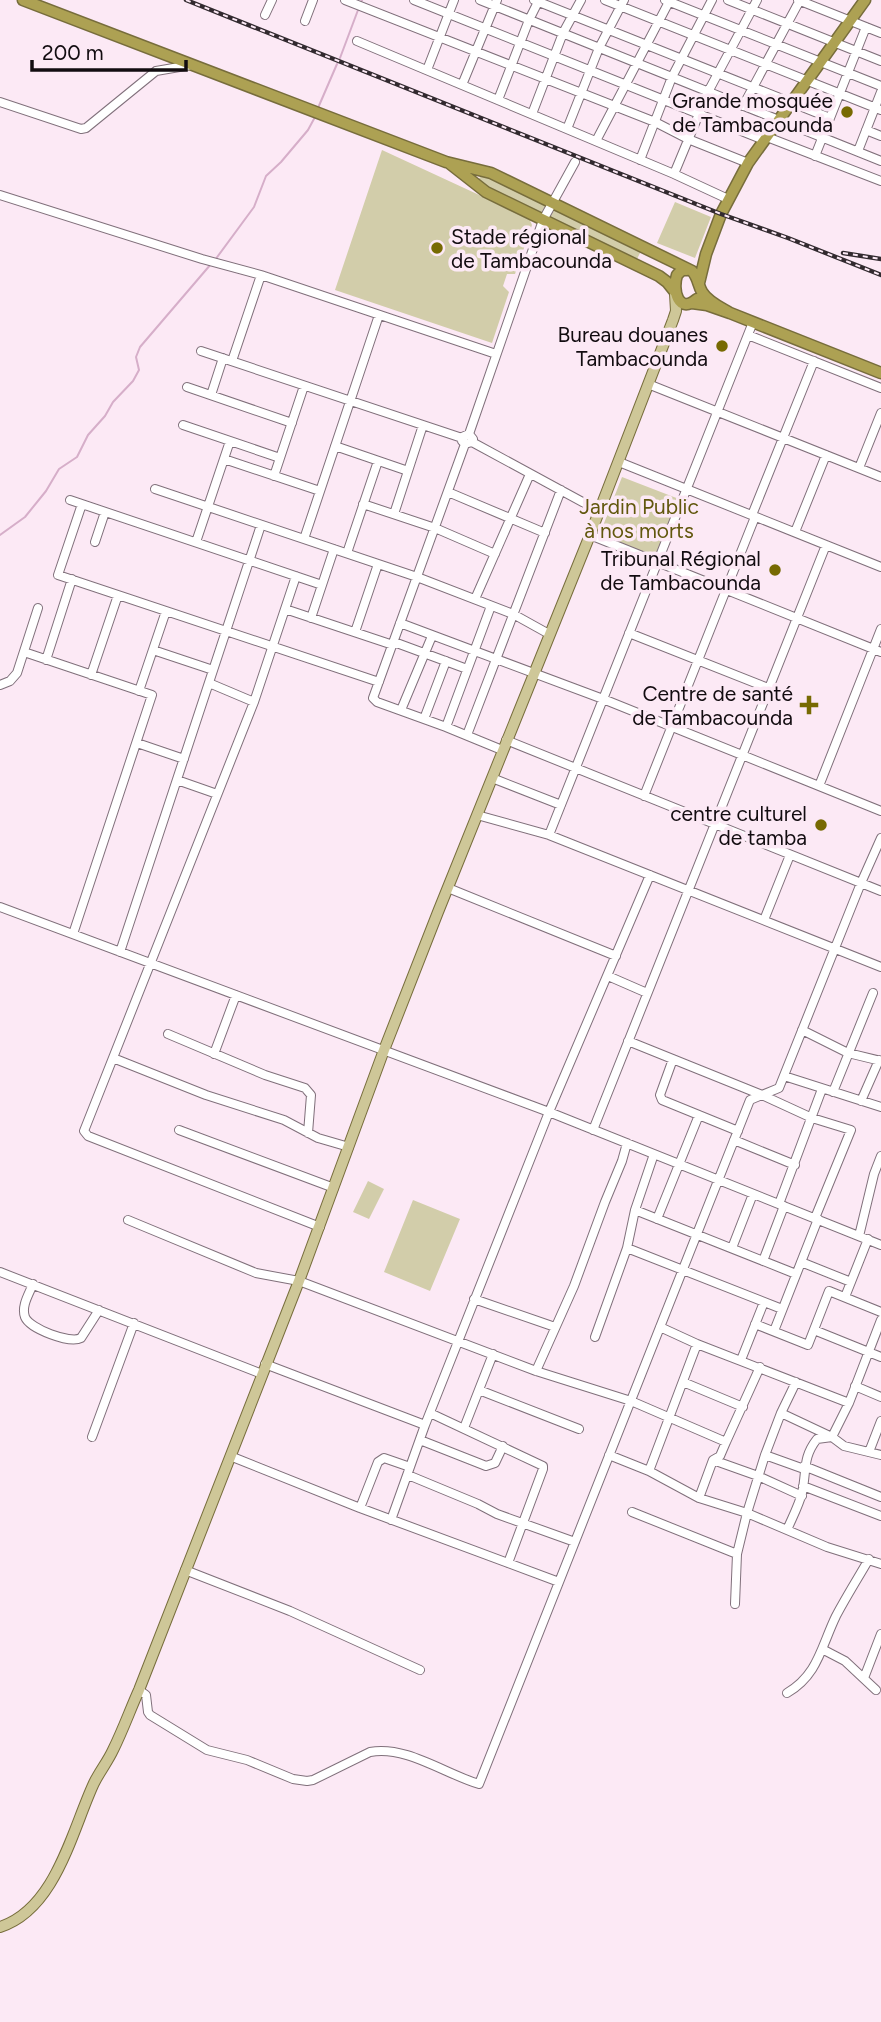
<svg xmlns="http://www.w3.org/2000/svg" width="881" height="2022" font-family="Figtree,sans-serif">
<style>
.green{fill:#d2cdaa}
.lines{fill:none;stroke-linecap:round;stroke-linejoin:round}
.stream{stroke:#d6aec9;stroke-width:2}
.minor-casing{stroke:#80707b;stroke-width:10}
.major-casing{stroke:#776d3c;stroke-width:12}
.highway-casing{stroke:#776d3c;stroke-width:13}
.minor{stroke:#fff;stroke-width:8}
.major{stroke:#cec798;stroke-width:10}
.highway{stroke:#ada153;stroke-width:10}
.rail-casing{stroke:#322a2f;stroke-width:4.5}
.rail{stroke:#fce9f5;stroke-width:2;stroke-dasharray:5;stroke-linecap:butt}
.poi-dot{fill:#776a02;stroke:#fce9f5;stroke-width:2.5}
.labels{text-anchor:middle;dominant-baseline:central;stroke-width:7;stroke-linejoin:round;paint-order:stroke}
.poi-label{font-size:21px;fill:#120c10;stroke:#fce9f5;text-anchor:end}
.park-label{font-size:21px;fill:#61570d;stroke:#fce9f5}
</style>
<rect width="100%" height="100%" fill="#fce9f5"/>
<path class="green" d="M 382,150 L 529,218 L 532,225 L 516,271 L 515,274 L 507,274 L 503,286 L 509,292 L 492,343 L 335,290 Z
M 484,174 L 546,205 L 542,213 L 483,188 L 477,180 Z
M 675,202 L 711,217 L 695,258 L 657,243 Z
M 553,206 L 642,249 L 636,261 L 545,218 Z
M 622,477 L 679,499 L 656,558 L 599,536 Z
M 368,1181 L 384,1189 L 369,1219 L 353,1212 Z
M 413,1200 L 460,1219 L 430,1291 L 384,1272 Z"/>
<g class="lines">
<path class="stream" d="M 361,2 L 362,0
M 340,58 L 358,10
M 318,108 L 337,64
M 215,260 L 254,207 L 266,176 L 281,162 L 308,130 L 315,117
M 0,535 L 25,517 L 46,491 L 59,469 L 77,457 L 88,435 L 105,416 L 113,402 L 133,381 L 139,370 L 136,357 L 140,347 L 211,264"/>
<defs>
<path id="minor" d="M 345,0 L 655,122 L 688,139 L 748,163
M 414,0 L 764,140
M 480,0 L 881,161
M 534,0 L 830,118
M 605,0 L 881,110
M 665,0 L 881,86
M 728,0 L 881,61
M 798,0 L 881,33
M 265,15 L 272,0
M 305,21 L 313,0
M 357,41 L 674,174 L 728,199
M 427,70 L 454,0
M 462,85 L 497,0
M 498,100 L 529,20 L 539,0
M 0,102 L 81,129 L 86,128 L 156,71 L 191,65
M 743,106 L 800,0
M 532,114 L 563,33 L 581,0
M 567,129 L 599,48 L 624,0
M 866,130 L 881,136
M 767,137 L 881,181
M 596,141 L 670,0
M 858,151 L 881,92
M 815,156 L 866,27
M 640,160 L 672,77 L 712,0
M 674,174 L 708,92 L 757,0
M 0,195 L 202,259 L 261,275 L 496,354
M 748,335 L 881,388
M 201,351 L 462,438
M 232,361 L 261,275
M 648,384 L 881,477
M 187,387 L 292,423
M 211,395 L 223,358
M 183,425 L 280,458
M 469,434 L 543,220 L 575,162
M 472,442 L 473,439 L 469,434 L 462,437 L 462,441 L 465,444 L 472,442 L 599,511
M 465,444 L 373,698 L 377,702 L 446,727 L 502,750
M 335,446 L 408,471
M 224,459 L 320,491
M 619,462 L 881,567
M 859,468 L 881,413
M 274,476 L 304,386
M 155,489 L 417,577 L 513,614 L 549,634
M 448,492 L 545,533
M 70,500 L 322,585
M 82,504 L 58,575 L 379,682
M 363,504 L 435,528 L 495,554
M 394,514 L 423,425
M 752,515 L 814,361
M 795,532 L 826,455
M 590,535 L 881,652
M 304,539 L 379,315
M 95,542 L 105,512
M 196,542 L 230,441
M 347,553 L 378,461
M 296,576 L 254,702 L 84,1131 L 88,1136 L 320,1227
M 475,599 L 530,474
M 285,609 L 393,645
M 311,618 L 334,549
M 400,623 L 603,699 L 881,811
M 355,632 L 378,564
M 629,633 L 768,688
M 394,642 L 467,669
M 153,650 L 213,670
M 24,652 L 152,695 L 73,934
M 46,660 L 72,579
M 91,675 L 118,595
M 209,683 L 254,702
M 0,685 L 10,681 L 17,673 L 38,608
M 139,691 L 166,611
M 401,710 L 432,636
M 424,719 L 446,661
M 446,727 L 491,606
M 467,735 L 561,490
M 506,740 L 881,891
M 137,743 L 184,759
M 492,778 L 561,805
M 177,780 L 217,794
M 819,786 L 881,629
M 644,796 L 755,517
M 477,815 L 549,835 L 881,967
M 549,835 L 753,322
M 448,888 L 616,956
M 0,907 L 549,1112 L 881,1245
M 764,920 L 790,855
M 120,952 L 261,525
M 608,976 L 647,993
M 802,1030 L 848,1053 L 881,1061
M 168,1034 L 265,1075 L 305,1088 L 311,1095 L 308,1133
M 628,1041 L 762,1095 L 812,1118 L 851,1130 L 815,1218
M 214,1054 L 236,995
M 113,1058 L 206,1095 L 284,1120 L 318,1138 L 349,1147
M 673,1059 L 660,1095 L 662,1100 L 738,1131
M 784,1076 L 881,1107
M 833,1092 L 873,993
M 861,1101 L 879,1060
M 179,1130 L 334,1188
M 593,1130 L 826,545
M 734,1140 L 795,1165
M 779,1204 L 822,1089
M 635,1210 L 796,1274
M 657,1219 L 699,1115
M 128,1220 L 256,1273 L 299,1281 L 536,1371 L 631,1401 L 726,1442 L 760,1367
M 859,1236 L 874,1174 L 881,1156
M 627,1248 L 782,1309
M 732,1248 L 753,1194
M 763,1261 L 784,1206
M 801,1262 L 851,1282
M 0,1272 L 262,1374
M 33,1284 C 29,1294 21,1306 25,1317 C 30,1329 70,1344 81,1338 L 99,1310
M 845,1297 L 868,1239
M 474,1299 L 555,1327
M 755,1324 L 808,1345 L 829,1291 L 881,1312
M 660,1327 L 697,1344 L 849,1403
M 814,1330 L 881,1357
M 774,1331 L 818,1219
M 595,1337 L 627,1248 L 635,1210 L 654,1154
M 741,1360 L 764,1302
M 265,1364 L 425,1425
M 536,1371 L 574,1286 L 605,1202 L 622,1161 L 627,1143
M 683,1382 L 743,1407
M 855,1386 L 881,1397
M 479,1390 L 579,1429
M 430,1413 L 543,1466 L 543,1469 L 508,1563
M 781,1413 L 832,1437 L 844,1446 L 881,1455
M 464,1428 L 493,1354
M 92,1437 L 134,1323
M 420,1440 L 486,1466 L 495,1463 L 503,1446
M 869,1452 L 881,1421
M 609,1455 L 649,1471 L 699,1498 L 747,1513 L 827,1547 L 881,1564
M 765,1455 L 804,1469
M 230,1456 L 360,1508 L 559,1582
M 713,1460 L 758,1476 L 802,1496
M 804,1466 L 881,1497
M 649,1471 L 697,1344
M 408,1475 L 478,1504 L 497,1514 L 575,1542
M 803,1486 L 881,1516
M 699,1498 L 713,1460 L 720,1456 L 726,1442
M 360,1508 L 378,1462 L 384,1458 L 410,1467
M 632,1512 L 737,1554
M 391,1520 L 425,1425 L 549,1112 L 650,875
M 787,1530 C 792,1518 799,1505 802,1493 C 807,1471 802,1458 817,1439 L 832,1437 L 849,1403 L 881,1320
M 185,1570 L 290,1611 L 420,1670
M 735,1604 L 737,1554 L 747,1513 L 765,1455 L 781,1413 L 796,1382
M 822,1649 L 845,1661 L 876,1690
M 864,1678 L 881,1634
M 139,1690 L 146,1695 L 148,1712 L 150,1715 L 207,1750 L 247,1760 L 293,1779 L 307,1781 L 313,1780 L 370,1752 C 406,1745 445,1774 479,1784 L 750,1100 L 779,1088 L 861,883 L 881,838
M 787,1693 C 818,1675 821,1647 836,1616 C 846,1597 858,1578 869,1559"/>
<path id="major" d="M 0,1927 C 56,1909 72,1830 94,1783 C 100,1771 108,1761 113,1750 C 123,1730 130,1710 139,1690 L 299,1281 L 384,1050 L 438,912 L 590,535 L 673,320 L 676,311 L 675,294"/>
<path id="highway" d="M 23,0 L 446,162 L 491,173 L 692,271 C 698,277 698,285 702,292 C 708,302 720,307 730,313
M 449,163 L 486,192 L 659,276 L 667,282 L 675,292
M 687,270 L 682,270 L 677,275 C 672,290 678,315 697,299
M 699,283 L 706,254 L 721,214 L 748,163 L 865,0
M 692,303 L 707,305 L 730,313 L 881,373"/>
</defs>
<use href="#minor" class="minor-casing"/>
<use href="#major" class="major-casing"/>
<use href="#highway" class="highway-casing"/>
<use href="#minor" class="minor"/>
<use href="#major" class="major"/>
<use href="#highway" class="highway"/>
<defs>
<path id="rail" d="M 186,0 L 721,214 L 788,238 L 881,275
M 843,253 L 881,259"/>
</defs>
<use href="#rail" class="rail-casing"/>
<use href="#rail" class="rail"/>
</g>
<g class="poi-dot">
<circle cx="847" cy="112" r="7"/>
<circle cx="437" cy="248" r="7"/>
<circle cx="722" cy="346" r="7"/>
<circle cx="775" cy="570" r="7"/>
<path d="M805.5 694.5h7v7h7v7h-7v7h-7v-7h-7v-7h7z"/>
<circle cx="821" cy="825" r="7"/>
</g>
<g class="labels">
<g class="poi-label">
<text x="833" y="100">Grande mosquée<tspan x="833" dy="24">de Tambacounda</tspan></text>
<text x="451" y="236" text-anchor="start">Stade régional<tspan x="451" dy="24">de Tambacounda</tspan></text>
<text x="708" y="334">Bureau douanes<tspan x="708" dy="24">Tambacounda</tspan></text>
<text x="761" y="558">Tribunal Régional<tspan x="761" dy="24">de Tambacounda</tspan></text>
<text x="793" y="693">Centre de santé<tspan x="793" dy="24">de Tambacounda</tspan></text>
<text x="807" y="813">centre culturel<tspan x="807" dy="24">de tamba</tspan></text>
</g>
<g class="park-label">
<text x="639" y="506">Jardin Public<tspan x="639" dy="24">à nos morts</tspan></text>
</g>
</g>
<path d="M32 60v10h154v-10" fill="none" stroke="#120c10" stroke-width="3.5"/>
<text x="42" y="60" font-size="21" fill="#120c10" stroke="#fce9f5" stroke-width="5" paint-order="stroke">200 m</text>
</svg>
